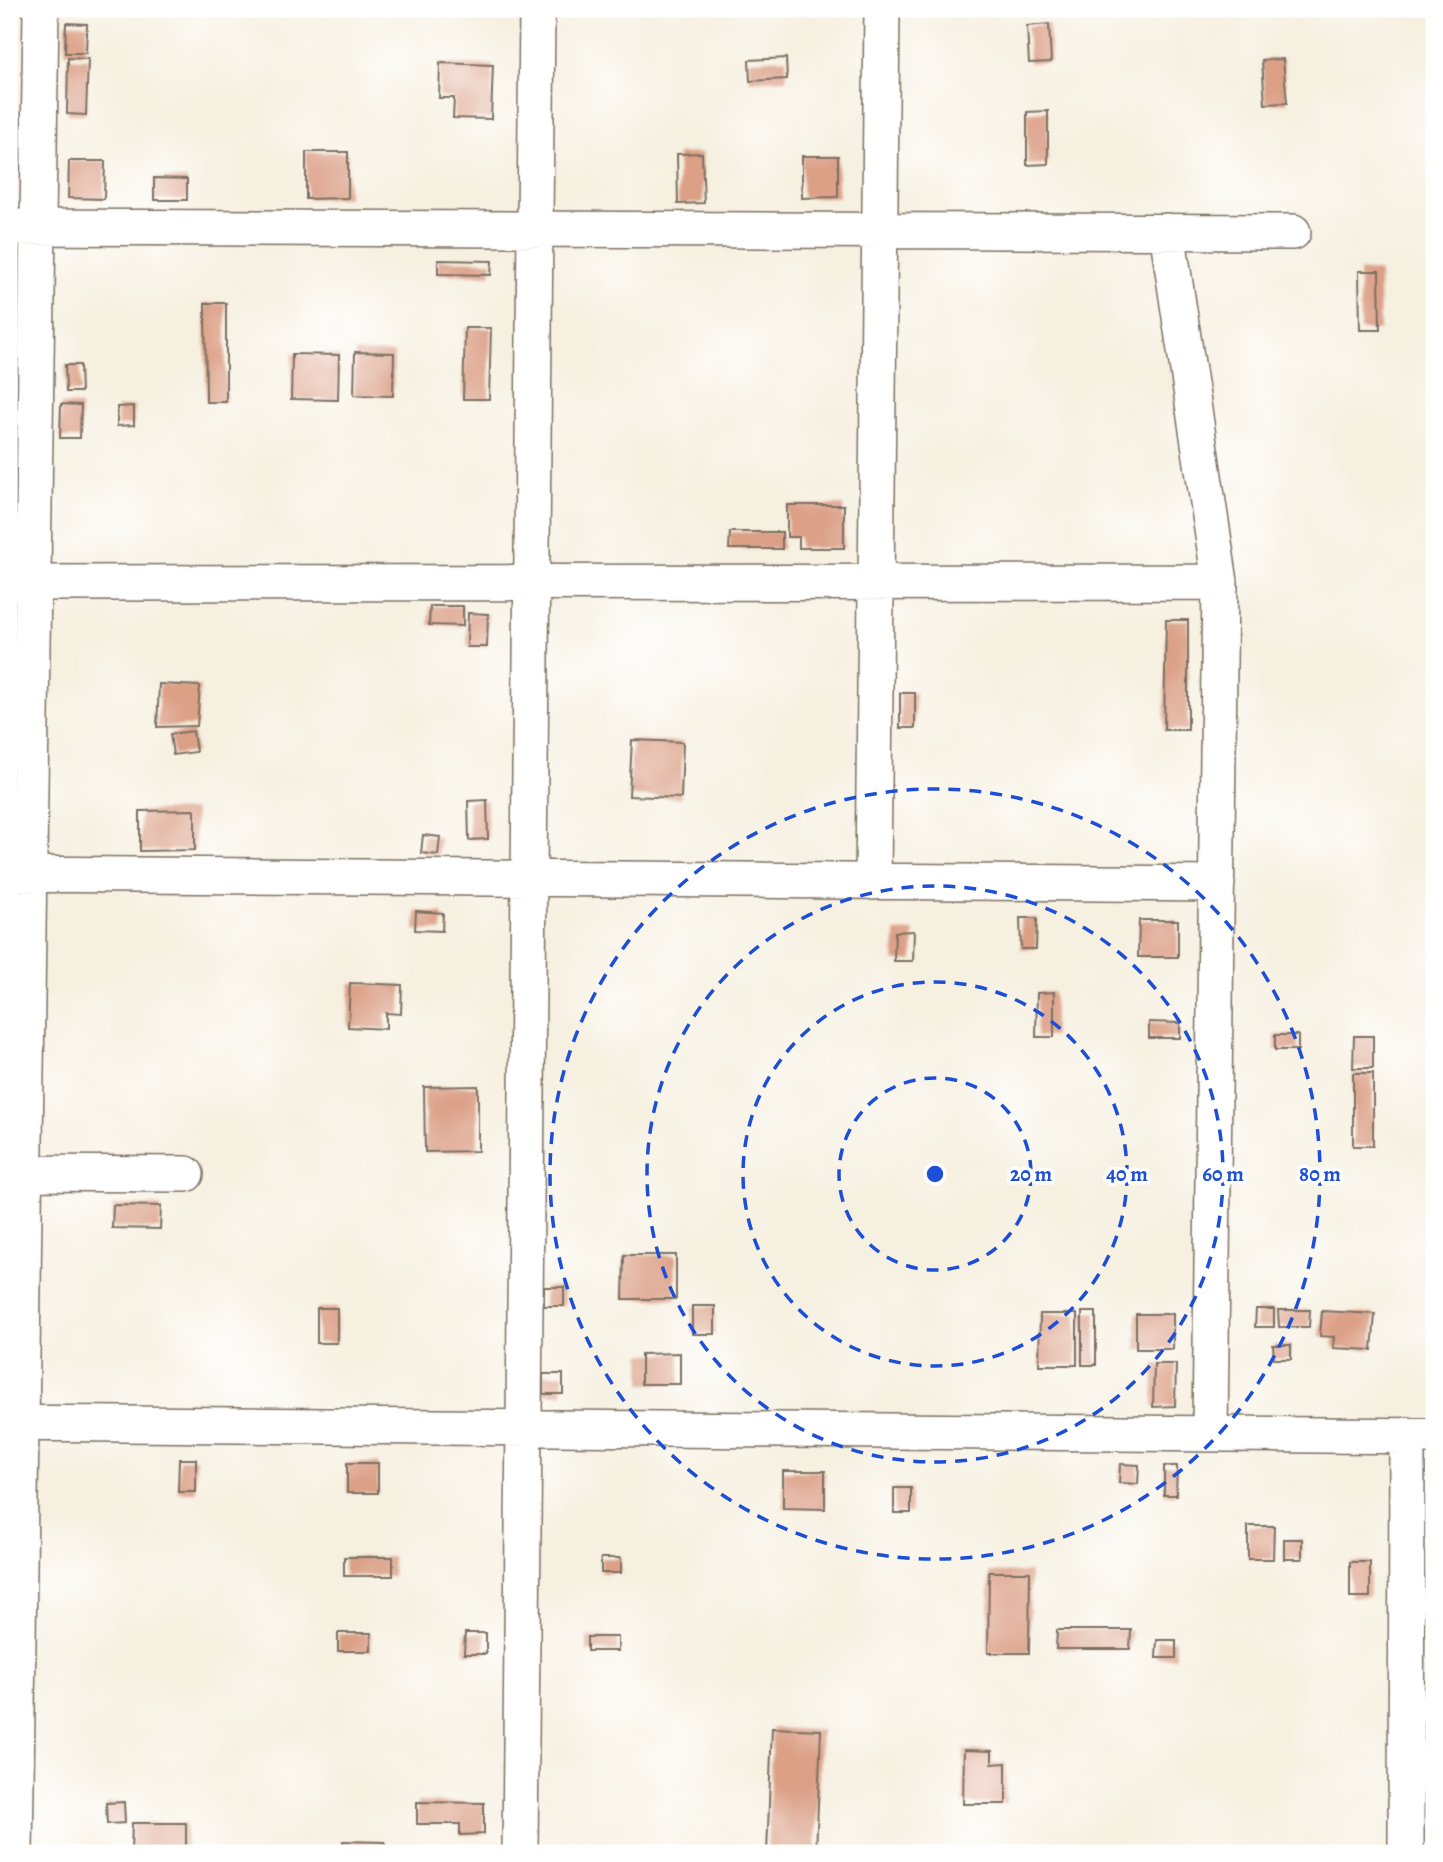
<svg xmlns="http://www.w3.org/2000/svg" width="1443" height="1862" font-family="Alegreya,serif">
<style>
.building{fill:#dca087}
.lines{fill:none;stroke-linecap:round;stroke-linejoin:round}
.minor-casing{stroke:#7c6f62;stroke-width:38}
.minor{stroke:#fff;stroke-width:35}
.ring{fill:none;stroke:#1d4ed8;stroke-width:3.5;stroke-dasharray:12 9}
.centre{fill:#1d4ed8;stroke:#fff;stroke-width:3.5}
.ring-label{font-size:21px;text-anchor:middle;font-weight:bold;fill:#1d4ed8;stroke:#fff;stroke-width:7;stroke-linejoin:round;paint-order:stroke}
</style>
<rect width="100%" height="100%" fill="#fff"/>
<filter id="ink" filterUnits="userSpaceOnUse"><feTurbulence type="fractalNoise" baseFrequency=".0143" numOctaves="2"/><feDisplacementMap in="SourceGraphic" scale="14" xChannelSelector="R" yChannelSelector="G"/><feConvolveMatrix kernelMatrix="1 2 1 2 8 2 1 2 1" color-interpolation-filters="sRGB"/></filter>
<filter id="wash" filterUnits="userSpaceOnUse"><feTurbulence type="fractalNoise" baseFrequency=".00686" numOctaves="4" result="noise"/><feDisplacementMap in="SourceGraphic" scale="28" xChannelSelector="R" yChannelSelector="G"/><feGaussianBlur stdDeviation="1.57" result="paint"/><feColorMatrix in="noise" values="0 0 0 0 0 0 0 0 0 0 0 0 0 0 0 0 0 1.4 0 .05"/><feComposite in="paint" operator="in"/></filter>
<g filter="url(#wash)">
<rect width="100%" height="100%" fill="#f6f0e0"/>
<g id="blocks">
<path class="building" d="M 66,23 L 87,24 L 86,53 L 65,53 Z
M 1049,24 L 1051,62 L 1029,63 L 1027,26 Z
M 68,58 L 88,59 L 86,115 L 67,114 Z
M 786,58 L 787,79 L 750,81 L 749,60 Z
M 1283,59 L 1287,103 L 1265,104 L 1262,60 Z
M 440,63 L 493,65 L 491,119 L 453,118 L 454,98 L 439,98 Z
M 1048,111 L 1048,164 L 1027,165 L 1027,112 Z
M 306,152 L 348,152 L 348,198 L 306,199 Z
M 702,153 L 704,203 L 678,204 L 677,154 Z
M 802,156 L 838,156 L 838,197 L 802,198 Z
M 69,161 L 105,161 L 104,199 L 68,198 Z
M 154,178 L 187,179 L 187,200 L 154,200 Z
M 438,260 L 492,261 L 491,275 L 438,274 Z
M 1359,271 L 1379,271 L 1380,330 L 1360,330 Z
M 205,303 L 226,303 L 226,402 L 206,402 Z
M 465,328 L 491,328 L 489,399 L 463,399 Z
M 355,352 L 394,353 L 393,396 L 354,395 Z
M 292,354 L 339,355 L 338,400 L 291,399 Z
M 65,365 L 80,365 L 81,392 L 66,392 Z
M 61,404 L 81,405 L 80,438 L 60,438 Z
M 134,406 L 134,425 L 117,426 L 117,407 Z
M 17,498 L 17,517 L 9,518 L 9,499 Z
M 787,505 L 844,505 L 844,548 L 799,548 L 799,537 L 787,537 Z
M 730,532 L 782,532 L 782,549 L 729,549 Z
M 430,606 L 463,606 L 463,626 L 429,625 Z
M 468,613 L 488,614 L 487,647 L 467,647 Z
M 1166,620 L 1188,620 L 1188,730 L 1164,730 Z
M 159,684 L 200,686 L 197,726 L 157,727 Z
M 900,693 L 915,693 L 915,728 L 900,728 Z
M 193,731 L 196,752 L 173,755 L 170,734 Z
M 632,740 L 683,742 L 681,798 L 629,796 Z
M 487,800 L 488,839 L 469,840 L 468,801 Z
M 195,810 L 195,850 L 140,851 L 140,811 Z
M 423,835 L 440,837 L 438,855 L 421,853 Z
M 416,911 L 443,913 L 442,931 L 415,930 Z
M 1020,918 L 1037,918 L 1036,949 L 1021,949 Z
M 1139,920 L 1178,920 L 1178,957 L 1138,957 Z
M 914,931 L 913,961 L 894,961 L 895,932 Z
M 350,983 L 402,985 L 401,1014 L 386,1013 L 386,1029 L 348,1027 Z
M 1054,992 L 1054,1037 L 1036,1037 L 1037,993 Z
M 1149,1022 L 1180,1023 L 1180,1038 L 1149,1038 Z
M 1275,1035 L 1298,1035 L 1298,1050 L 1275,1050 Z
M 1354,1036 L 1373,1036 L 1373,1068 L 1353,1068 Z
M 1353,1073 L 1373,1073 L 1373,1146 L 1353,1146 Z
M 478,1086 L 478,1151 L 425,1152 L 424,1087 Z
M 113,1205 L 161,1206 L 160,1229 L 112,1228 Z
M 624,1255 L 676,1255 L 676,1299 L 623,1299 Z
M 544,1287 L 564,1287 L 564,1306 L 544,1306 Z
M 692,1306 L 715,1306 L 715,1334 L 692,1334 Z
M 317,1308 L 337,1308 L 337,1343 L 317,1343 Z
M 1256,1309 L 1274,1309 L 1274,1327 L 1255,1327 Z
M 1278,1310 L 1310,1310 L 1309,1327 L 1279,1327 Z
M 1322,1311 L 1375,1314 L 1372,1350 L 1333,1348 L 1334,1337 L 1320,1336 Z
M 1082,1312 L 1096,1312 L 1096,1365 L 1082,1365 Z
M 1040,1314 L 1077,1314 L 1077,1365 L 1039,1365 Z
M 1136,1314 L 1173,1314 L 1173,1349 L 1136,1349 Z
M 1273,1345 L 1291,1345 L 1291,1359 L 1274,1359 Z
M 680,1353 L 680,1384 L 641,1384 L 641,1354 Z
M 1154,1364 L 1176,1364 L 1175,1406 L 1153,1407 Z
M 543,1374 L 563,1374 L 563,1394 L 543,1394 Z
M 179,1459 L 196,1459 L 196,1492 L 178,1492 Z
M 347,1463 L 378,1463 L 378,1493 L 347,1493 Z
M 1120,1464 L 1139,1465 L 1138,1484 L 1119,1483 Z
M 1164,1466 L 1177,1466 L 1176,1495 L 1164,1495 Z
M 783,1471 L 825,1471 L 825,1509 L 783,1508 Z
M 894,1488 L 911,1488 L 911,1513 L 894,1513 Z
M 1248,1526 L 1274,1526 L 1273,1559 L 1248,1559 Z
M 1284,1539 L 1302,1539 L 1302,1559 L 1284,1559 Z
M 344,1557 L 393,1557 L 393,1576 L 344,1576 Z
M 601,1558 L 621,1558 L 621,1573 L 601,1573 Z
M 1350,1562 L 1370,1562 L 1370,1597 L 1350,1597 Z
M 989,1572 L 1030,1572 L 1029,1653 L 988,1653 Z
M 1057,1630 L 1131,1630 L 1130,1649 L 1056,1649 Z
M 338,1633 L 371,1633 L 371,1651 L 338,1651 Z
M 465,1633 L 486,1633 L 486,1654 L 464,1654 Z
M 587,1637 L 618,1637 L 618,1651 L 587,1651 Z
M 1157,1640 L 1176,1640 L 1176,1658 L 1156,1658 Z
M 772,1728 L 821,1730 L 816,1853 L 767,1853 Z
M 964,1750 L 992,1751 L 992,1764 L 1006,1763 L 1006,1804 L 963,1804 Z
M 124,1802 L 125,1823 L 107,1824 L 106,1803 Z
M 417,1802 L 484,1803 L 484,1834 L 460,1835 L 460,1824 L 417,1824 Z
M 132,1823 L 186,1823 L 186,1853 L 131,1853 Z
M 343,1841 L 385,1842 L 385,1853 L 342,1853 Z"/>
</g>
</g>
<g filter="url(#ink)">
<use href="#blocks" fill-opacity="0" stroke="#7c6f62" stroke-width="2"/>
<g class="lines">
<defs>
<path id="minor" d="M 9,227 L 1293,232
M 1167,231 L 1220,582 L 1210,1433
M 9,583 L 1220,582
M 9,874 L 1217,884
M 873,882 L 882,9
M 9,1173 L 186,1174
M 9,1423 L 1434,1436
M 15,1853 L 41,9
M 520,1853 L 537,9
M 1406,1853 L 1407,1435"/>
</defs>
<use href="#minor" class="minor-casing"/>
<use href="#minor" class="minor"/>
</g>
</g>
<g class="ring">
<circle cx="935" cy="1174" r="96"/>
<circle cx="935" cy="1174" r="192"/>
<circle cx="935" cy="1174" r="288"/>
<circle cx="935" cy="1174" r="385"/>
</g>
<circle cx="935" cy="1174" r="10" class="centre"/>
<g class="ring-label">
<text x="1031" y="1181">20 m</text>
<text x="1127" y="1181">40 m</text>
<text x="1223" y="1181">60 m</text>
<text x="1320" y="1181">80 m</text>
</g>
<rect width="1443" height="1862" fill="none" stroke="#fff" stroke-width="35"/>
</svg>
